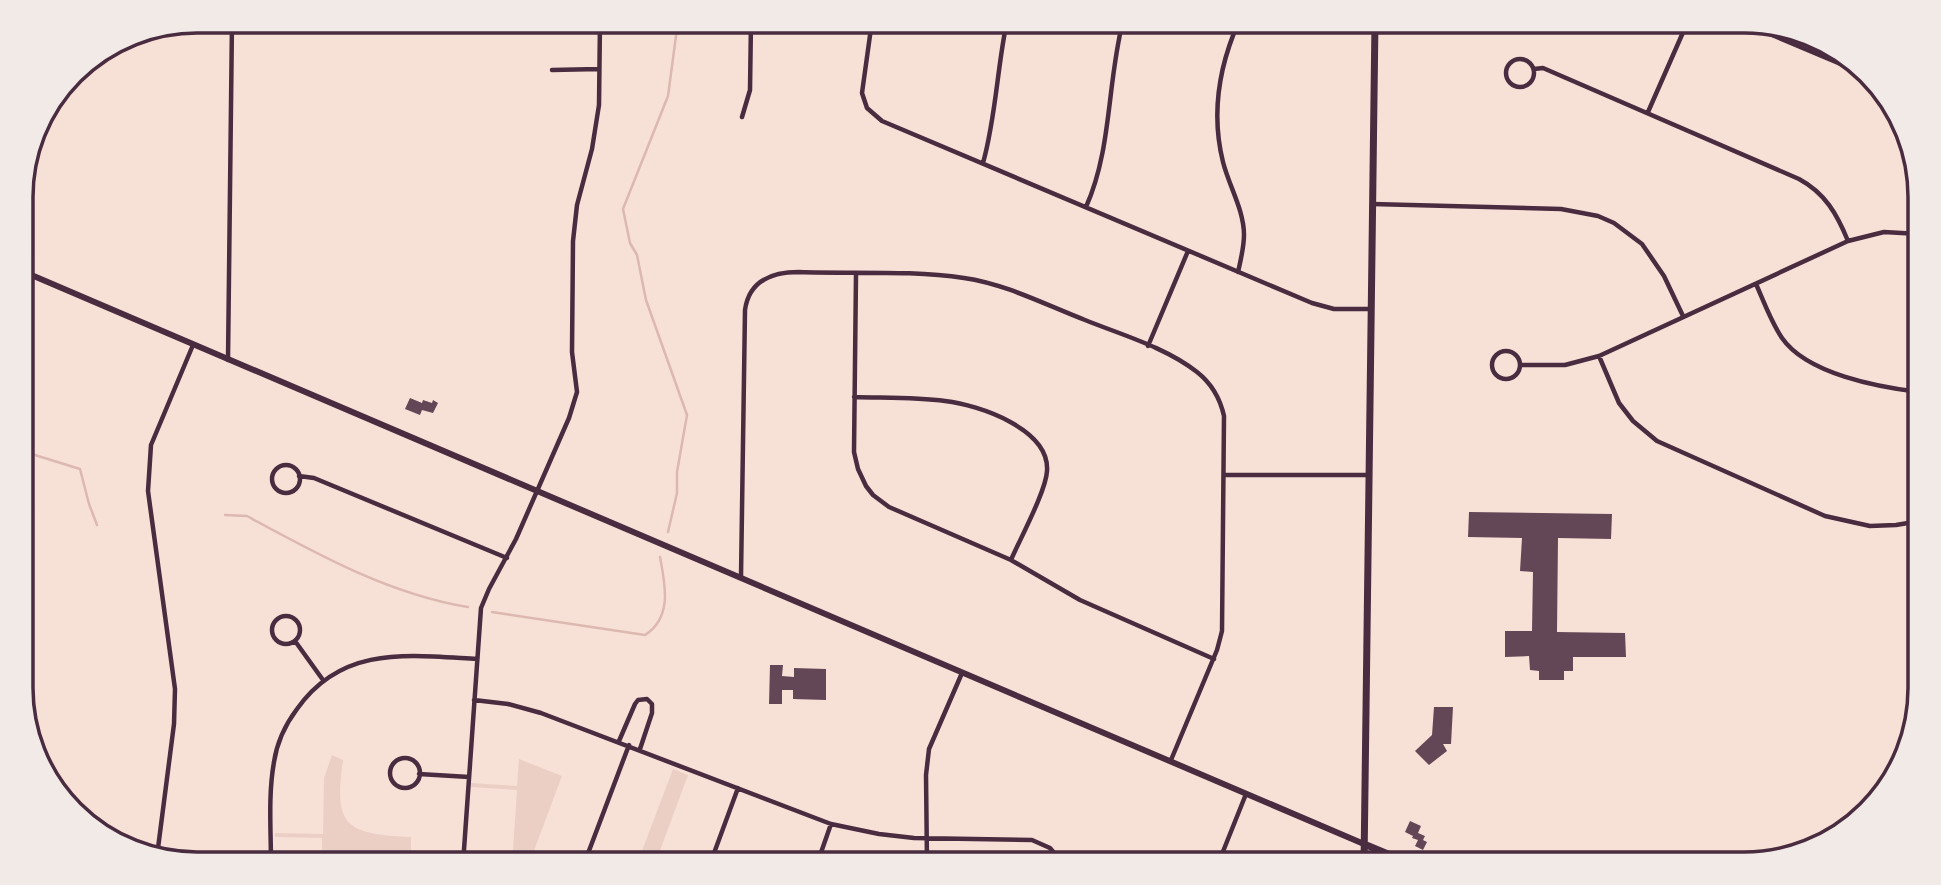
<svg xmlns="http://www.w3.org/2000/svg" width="1941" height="885" font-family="Commissioner,sans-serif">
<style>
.green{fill:#ebcfc5}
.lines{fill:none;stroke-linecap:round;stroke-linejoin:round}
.stream{stroke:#dcb8b0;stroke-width:2.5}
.building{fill:#644757}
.minor{stroke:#4a2c40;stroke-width:4.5}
.tertiary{stroke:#4a2c40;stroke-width:6}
.secondary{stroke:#4a2c40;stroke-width:7}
.rim{fill:none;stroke:#4a2c40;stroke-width:3.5}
</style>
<rect width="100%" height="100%" fill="#f7e1d7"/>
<path class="green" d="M 332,755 L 343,760 C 333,828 347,834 411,837 L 411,852 L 376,852 L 352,864 L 322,864 L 322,838 L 275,837 L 275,833 L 323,834 L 324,778 Z
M 519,759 L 562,776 L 529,864 L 512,864 L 517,790 L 471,787 L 471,783 L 517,786 Z
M 673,769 L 688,775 L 655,864 L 637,864 Z"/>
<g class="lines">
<path class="stream" d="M 22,451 L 80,469 L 89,504 L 97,525
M 225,515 L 247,516 C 317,554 389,594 468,607
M 668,532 L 677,493 L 677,472 L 687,415 L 646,300 L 637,255 L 630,243 L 623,209 L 668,96 L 678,21
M 492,612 L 645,635 C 673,617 665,584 660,557"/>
</g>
<path class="building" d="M 410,398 L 422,403 L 423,400 L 432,403 L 433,400 L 438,403 L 433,413 L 422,410 L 420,415 L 405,409 Z
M 1469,512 L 1612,514 L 1611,539 L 1558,538 L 1557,632 L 1625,633 L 1626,657 L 1573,657 L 1573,671 L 1564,671 L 1564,680 L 1539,680 L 1539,671 L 1530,670 L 1529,656 L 1505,657 L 1505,631 L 1532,631 L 1533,572 L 1520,571 L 1522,538 L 1468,537 Z
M 770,665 L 783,665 L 782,676 L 794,677 L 794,668 L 826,669 L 826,700 L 793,699 L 793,690 L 782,690 L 782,704 L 769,704 Z
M 1434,707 L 1453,707 L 1451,744 L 1443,744 L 1447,751 L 1429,765 L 1415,751 L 1432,735 Z
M 1410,821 L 1421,826 L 1418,833 L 1425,836 L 1423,840 L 1427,842 L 1423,850 L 1415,846 L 1418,840 L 1412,838 L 1413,836 L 1405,832 Z
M 1811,842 L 1812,844 L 1787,853 L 1786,846 Z"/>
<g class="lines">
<path class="minor" d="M 872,21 L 862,93 L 867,108 L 882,121 L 1312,303 L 1334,309 L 1371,309
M 1739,21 L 1862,73
M1506 73a14 14 0 1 1 28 0a14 14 0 1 1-28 0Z
M 1534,69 L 1543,68 L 1799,179 C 1825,193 1837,214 1848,241
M 552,70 L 599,69
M 1648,112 L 1688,21
M 742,117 L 750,90 L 751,21
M 983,163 C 996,117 997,68 1007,21
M 1372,204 L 1561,209 L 1598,216 L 1614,223 L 1642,244 L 1664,276 L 1683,316
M 1086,207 C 1112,149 1107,83 1123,21
M 1238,272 C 1241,259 1244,247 1244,235 C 1244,210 1229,186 1223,162 C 1211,114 1219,66 1239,21
M 856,274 L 854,452 L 858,469 L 866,486 L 873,495 L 889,507 L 1011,560 L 1080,600 L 1214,659
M 1756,284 C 1764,302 1771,322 1782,338 C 1807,374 1878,387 1919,392
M 1148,346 L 1188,251
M1492 365a14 14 0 1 1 28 0a14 14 0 1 1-28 0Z
M 1599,356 L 1619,403 L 1633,421 L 1657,441 L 1825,516 L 1870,526 L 1896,525 L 1920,521
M 228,360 L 232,21
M 1521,365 L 1565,365 L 1599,356 L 1848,241 L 1884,232 L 1919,234
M 854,397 C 884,398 916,397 945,401 C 979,405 1050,429 1047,471 C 1046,491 1020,539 1011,560
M272 479a14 14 0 1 1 28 0a14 14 0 1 1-28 0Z
M 1224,475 L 1369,475
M 299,476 L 314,478 L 507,558
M 741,577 L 745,310 C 749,281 772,272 799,272 C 853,274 910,270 964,278 C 1006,284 1046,305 1085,320 C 1122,335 1165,347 1197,372 C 1211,383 1220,398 1224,416 L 1222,631 L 1217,650 L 1171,760
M272 630a14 14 0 1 1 28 0a14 14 0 1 1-28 0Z
M 295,641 L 323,680
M 474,700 L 508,704 L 541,713 L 831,824 L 879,834 L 914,838 L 1032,840 L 1050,848 L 1063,864
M 619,741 L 635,704 L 638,700 L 647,699 L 652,704 L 652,713 L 640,749
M390 773a15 15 0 1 1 30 0a15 15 0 1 1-30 0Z
M 419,774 L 469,777
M 157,856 L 174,724 L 175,689 L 148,491 L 151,445 L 193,345
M 271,864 C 271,831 268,795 274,762 C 277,742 285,725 297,709 C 342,645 408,655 477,659
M 463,864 L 481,608 L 489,589 L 516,539 L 569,418 L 577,392 L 572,352 L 573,241 L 577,205 L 592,149 L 599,105 L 600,21
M 584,864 L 629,745
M 710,864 L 738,788
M 817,864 L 831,824
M 927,864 L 926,775 L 929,749 L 962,673
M 1218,864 L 1246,794"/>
<path class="tertiary" d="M 22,271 L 1364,844"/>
<path class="secondary" d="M 1364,844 L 1412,864
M 1364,864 L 1375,21"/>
</g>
<path d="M0 0H1941V885H0ZM197 33H1744A164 164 0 0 1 1908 197V688A164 164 0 0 1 1744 852H197A164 164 0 0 1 33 688V197A164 164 0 0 1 197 33Z" fill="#f1eae7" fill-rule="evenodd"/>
<path class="rim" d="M197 33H1744A164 164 0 0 1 1908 197V688A164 164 0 0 1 1744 852H197A164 164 0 0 1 33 688V197A164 164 0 0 1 197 33Z"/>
</svg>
